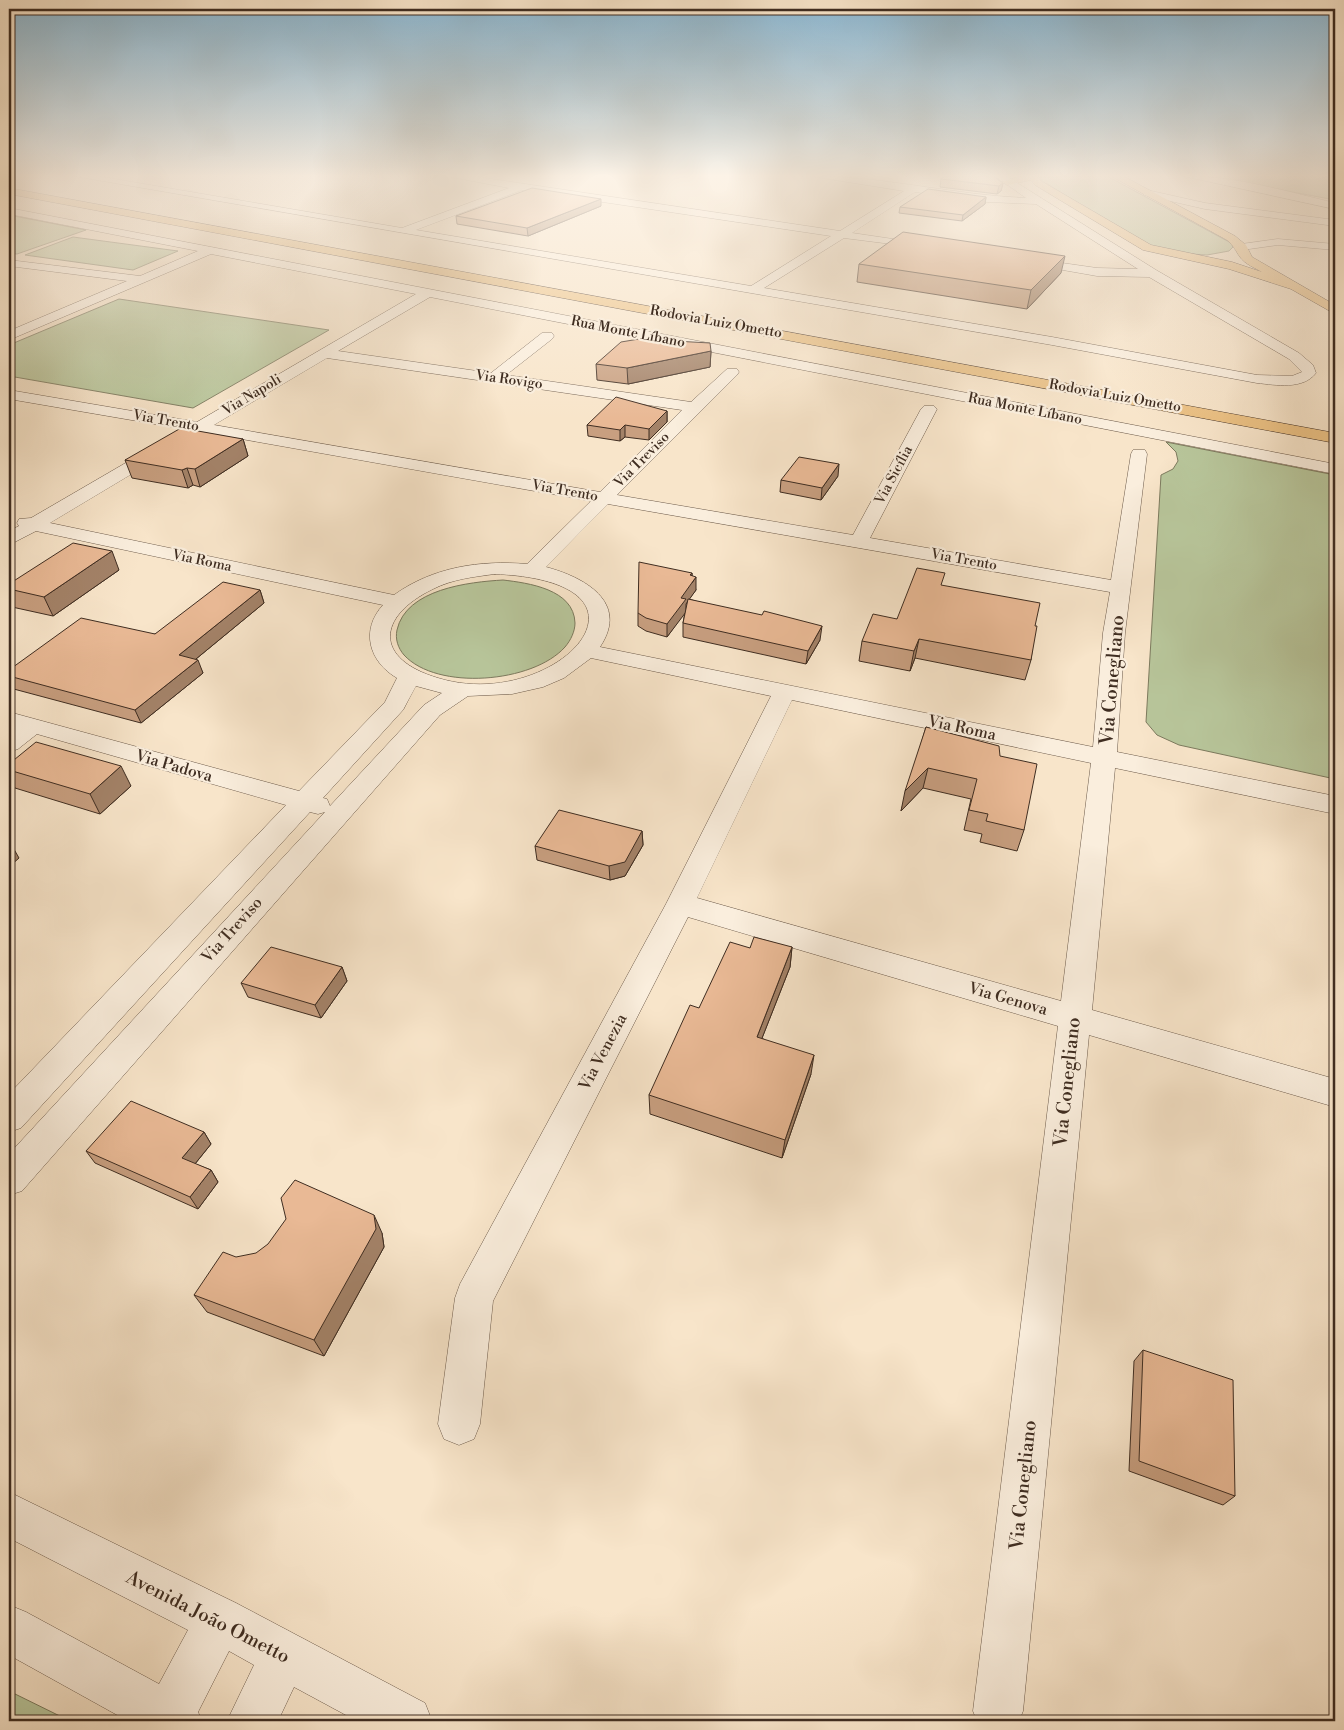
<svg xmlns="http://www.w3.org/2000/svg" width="1344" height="1730" font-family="'Libre Bodoni',serif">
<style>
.green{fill:#b8c69b;stroke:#7c7a5e}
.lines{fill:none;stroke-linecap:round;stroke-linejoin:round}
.minor-casing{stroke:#6d5b4b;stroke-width:1}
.major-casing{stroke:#3f2d21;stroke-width:1}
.minor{fill:#faeedd;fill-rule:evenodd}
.major{fill:#ecc285;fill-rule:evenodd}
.wall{fill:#c89f80;stroke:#3f2d21}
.shaded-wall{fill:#a38268;stroke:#3f2d21}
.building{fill:#e9b995;stroke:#3f2d21}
.labels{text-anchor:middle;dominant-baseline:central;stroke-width:4.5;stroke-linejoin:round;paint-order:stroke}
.far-street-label{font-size:14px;fill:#3f2d21;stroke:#faeedd}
.street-label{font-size:16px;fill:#3f2d21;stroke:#faeedd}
.near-street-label{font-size:19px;fill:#3f2d21;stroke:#faeedd}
</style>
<rect width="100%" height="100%" fill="#f8e5ca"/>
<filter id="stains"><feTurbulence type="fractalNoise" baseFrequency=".004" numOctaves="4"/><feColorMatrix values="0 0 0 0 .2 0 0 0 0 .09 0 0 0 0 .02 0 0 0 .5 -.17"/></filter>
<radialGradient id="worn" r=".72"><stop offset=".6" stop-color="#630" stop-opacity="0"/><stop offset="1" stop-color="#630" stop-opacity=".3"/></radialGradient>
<path class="green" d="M 1107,176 L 1231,243 L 1233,247 L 1229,251 L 1207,255 L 1191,254 L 1148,246 L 1039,179 L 1038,177 Z
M 1207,176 L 1335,176 L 1335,200 Z
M 9,215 L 86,230 L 17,254 L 9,253 Z
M 73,237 L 178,251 L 133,270 L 25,255 Z
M 119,299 L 329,330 L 193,408 L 9,376 L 9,345 Z
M 1166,442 L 1335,475 L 1335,779 L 1179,745 L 1157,735 L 1146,722 L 1161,475 L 1173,469 L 1178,461 L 1176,452 Z
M 503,580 C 528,583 574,589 575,623 C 575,631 571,640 565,647 C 533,683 437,691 404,655 C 398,648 395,639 397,630 C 406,589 469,582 503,580 Z
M 9,1691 L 70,1721 L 9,1721 Z"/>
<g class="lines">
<defs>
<path id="minor" d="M 74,176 L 97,176 L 402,228 L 509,188 L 446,176 L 472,176 L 840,231 L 904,191 L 810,176 C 882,176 954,195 1026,198 L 995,176 L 1006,176 L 1156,270 L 1299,353 L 1313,365 L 1316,373 C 1303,390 1276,385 1257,383 L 1052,345 ZM 522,190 L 831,236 L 751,286 L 416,230 ZM 915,192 L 987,202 L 1036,204 L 1138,269 L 1097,268 L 1027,258 L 1023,259 L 1023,263 L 1097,276 L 1149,277 L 1289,359 L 1302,372 L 1292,376 L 1257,375 L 1052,337 L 764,288 L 844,238 L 931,249 L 931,245 L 927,244 L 852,233 Z
M 1183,176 C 1235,176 1285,191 1335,203 L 1335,209 Z
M 1147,190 L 1205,203 L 1335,220 L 1335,226 L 1205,209 L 1144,195 L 1144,191 Z
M 9,208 L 1335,464 L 1335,474 L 430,297 L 338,351 L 491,373 L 542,333 L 552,333 L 554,336 L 552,339 L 506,375 L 691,402 L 727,369 L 737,369 L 739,372 L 737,375 L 617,495 L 853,535 L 921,409 L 924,406 L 934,406 L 937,409 L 870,538 L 1111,580 L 1131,454 L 1133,450 L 1145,450 L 1147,454 L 1125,633 L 1117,752 L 1335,796 L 1335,814 L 1115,768 L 1092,1010 L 1335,1079 L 1335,1107 L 1089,1035 L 1023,1711 L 1019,1721 L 977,1721 L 973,1711 L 1058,1026 L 688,917 L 493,1301 L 480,1424 L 474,1439 L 459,1445 L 444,1439 L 438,1424 L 455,1298 L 460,1284 L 666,904 L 771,696 L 591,658 L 564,678 L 543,687 L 512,694 L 468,696 L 440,715 L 22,1191 L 9,1195 L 9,1154 L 325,812 L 318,814 L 310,812 L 21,1128 L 9,1132 L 9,1094 L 286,805 L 37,734 L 18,749 L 9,752 L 9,732 L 15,728 L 9,726 L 9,712 L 299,791 L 385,702 L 397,678 C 369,662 360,630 383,605 L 36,531 L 9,545 L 9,531 L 19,526 L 17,523 L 19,519 L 31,518 L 184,429 L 9,399 L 9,390 L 197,422 L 416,294 L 211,254 L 9,340 L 9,331 L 127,281 L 9,266 L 9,260 L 140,276 L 198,251 L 9,214 ZM 327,358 L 682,410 L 600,492 L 214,425 ZM 202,432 L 591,501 L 527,564 C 480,560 433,567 394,595 L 50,523 ZM 608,504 L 1110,592 L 1103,633 L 1093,747 L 600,647 C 630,602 584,577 546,567 ZM 495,574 C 680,582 554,714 438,678 C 374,659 376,617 433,589 C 453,579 473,577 495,574 ZM 416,686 L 442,693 L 424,705 L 330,806 L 327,799 L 323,798 L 403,710 ZM 792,700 L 1091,763 L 1061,1001 L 697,898 Z
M 1278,239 L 1335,244 L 1335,250 L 1278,245 L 1242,250 L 1236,247 L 1242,244 Z
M 9,1492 L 236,1603 L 425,1703 L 432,1721 L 357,1721 L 294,1687 L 278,1721 L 227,1721 L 254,1665 L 229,1651 L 198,1712 L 202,1721 L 128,1721 L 9,1655 L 9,1605 L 26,1612 L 159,1684 L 188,1630 L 9,1538 Z"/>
<path id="major" d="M 1021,176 L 1038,176 L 1041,181 L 1151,245 L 1232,262 L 1262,272 C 1255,268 1245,264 1240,257 C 1235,250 1235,247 1227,240 L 1111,176 L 1123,176 L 1235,236 L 1246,245 L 1252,257 L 1335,305 L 1335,314 L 1291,289 L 1229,269 L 1143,250 L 1035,185 L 1031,180 L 1007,185 L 1002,182 Z
M 9,188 L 1335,433 L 1335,443 L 9,194 Z"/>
</defs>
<use href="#minor" class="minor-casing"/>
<use href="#major" class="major-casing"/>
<use href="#minor" class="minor"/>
<use href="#major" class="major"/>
</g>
<path class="wall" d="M 941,179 L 1003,183 L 1001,191 L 997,194 L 940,187 Z
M 986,197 L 985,204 L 962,221 L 899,213 L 900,207 Z
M 601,206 L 528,236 L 457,224 L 456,216 Z
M 859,264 L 1061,273 L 1027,309 L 857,282 Z
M 711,351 L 710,367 L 628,384 L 597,380 L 596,364 Z
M 667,411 L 667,422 L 649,440 L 625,437 L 620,441 L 588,436 L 587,425 Z
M 243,439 L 248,456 L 200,487 L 193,485 L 188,488 L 132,478 L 125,460 Z
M 838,476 L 821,500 L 780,492 L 781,480 Z
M 119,570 L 53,616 L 12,607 L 9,600 L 9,584 Z
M 692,573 L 692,576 L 696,590 L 689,599 L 820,640 L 806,664 L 683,637 L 683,623 L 685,612 L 667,637 L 646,631 L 638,626 L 638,613 Z
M 942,586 L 1035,626 L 1031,660 L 1025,680 L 915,658 L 910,671 L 859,661 L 862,641 L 897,619 Z
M 260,590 L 264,603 L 196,659 L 203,673 L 141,723 L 10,688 L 9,686 L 9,670 L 155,634 Z
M 926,727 L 1000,756 L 1024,830 L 1017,851 L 980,842 L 982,834 L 964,830 L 971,799 L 923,788 L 901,811 Z
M 9,764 L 131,786 L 100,814 L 15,788 L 9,778 Z
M 642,831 L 643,845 L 625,876 L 610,880 L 537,860 L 535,846 Z
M 792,947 L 790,967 L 762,1038 L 811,1074 L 782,1158 L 650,1114 L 649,1095 L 699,1008 L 750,948 Z
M 342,967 L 347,981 L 321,1018 L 248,997 L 241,983 Z
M 204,1132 L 211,1144 L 195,1164 L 211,1170 L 218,1182 L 198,1209 L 95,1163 L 86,1151 Z
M 382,1233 L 384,1247 L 324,1356 L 207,1312 L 194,1295 Z
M 1143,1350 L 1235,1496 L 1223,1505 L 1129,1471 L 1134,1361 Z"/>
<path class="shaded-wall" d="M 1003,183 L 1001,191 L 997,194 L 999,186 Z
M 986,197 L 985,204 L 962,221 L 963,215 Z
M 601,199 L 601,206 L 528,236 L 527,228 Z
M 1065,256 L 1061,273 L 1027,309 L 1031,290 Z
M 711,351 L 710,367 L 628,384 L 627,368 Z
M 667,411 L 667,422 L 649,440 L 649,429 Z
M 625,425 L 625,437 L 620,441 L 620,430 Z
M 243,439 L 248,456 L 200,487 L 195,469 Z
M 839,464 L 838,476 L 821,500 L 822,488 Z
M 187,468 L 193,485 L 188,488 L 182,470 Z
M 112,551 L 119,570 L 53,616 L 44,597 Z
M 692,573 L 692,583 L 696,577 L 696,590 L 686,604 L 686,612 L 667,637 L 667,624 L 681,598 L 690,575 Z
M 260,590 L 264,603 L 185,668 L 179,655 Z
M 822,626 L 820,640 L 806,664 L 808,651 Z
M 919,639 L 915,658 L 910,671 L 914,651 Z
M 198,660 L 203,673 L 141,723 L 135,710 Z
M 121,766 L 131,786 L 100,814 L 90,794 Z
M 928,768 L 923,788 L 901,811 L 905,791 Z
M 642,831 L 643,845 L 625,876 L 610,880 L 609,866 Z
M 11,844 L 19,858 L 9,867 L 9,846 Z
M 792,947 L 790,967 L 755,1056 L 757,1037 Z
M 342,967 L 347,981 L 321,1018 L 315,1005 Z
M 814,1055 L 811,1074 L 782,1158 L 785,1140 Z
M 204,1132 L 211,1144 L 190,1170 L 182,1158 Z
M 211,1170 L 218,1182 L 198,1209 L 190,1197 Z
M 374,1215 L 382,1233 L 384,1247 L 324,1356 L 314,1340 Z"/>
<path class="building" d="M 945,176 L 993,176 L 1003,183 L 999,186 L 941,179 Z
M 532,188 L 601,199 L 527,228 L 456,216 Z
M 928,189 L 986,197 L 963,215 L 900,207 Z
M 903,232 L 1065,256 L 1031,290 L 859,264 Z
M 639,339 L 710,343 L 711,351 L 627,368 L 596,364 L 621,342 Z
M 616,397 L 667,411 L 649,429 L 625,425 L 620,430 L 587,425 Z
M 181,428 L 243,439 L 195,469 L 187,468 L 182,470 L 125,460 Z
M 799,457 L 839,464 L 822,488 L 781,480 Z
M 73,543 L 112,551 L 44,597 L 9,589 L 9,584 Z
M 639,562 L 692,573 L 690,575 L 696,577 L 681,598 L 686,599 L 667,624 L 646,618 L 638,613 Z
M 917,568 L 945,573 L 941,585 L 1040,603 L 1035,626 L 1037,626 L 1031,660 L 919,639 L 914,651 L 862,641 L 873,614 L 897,619 Z
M 223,582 L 260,590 L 179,655 L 198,660 L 135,710 L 9,676 L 9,670 L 81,618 L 155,634 Z
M 688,599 L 762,615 L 764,611 L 822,626 L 808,651 L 683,623 Z
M 926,727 L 999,746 L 1000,756 L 1037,764 L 1024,830 L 986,821 L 988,814 L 969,810 L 977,779 L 928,768 L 905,791 Z
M 36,742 L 121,766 L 90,794 L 9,770 L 9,764 Z
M 559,810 L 642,831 L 625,862 L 609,866 L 535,846 Z
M 754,937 L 792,947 L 757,1037 L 814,1055 L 785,1140 L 649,1095 L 690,1005 L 699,1008 L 730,942 L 750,948 Z
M 271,947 L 342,967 L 315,1005 L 241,983 Z
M 131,1101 L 204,1132 L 182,1158 L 211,1170 L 190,1197 L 86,1151 Z
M 295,1180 L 374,1215 L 376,1229 L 314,1340 L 194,1295 L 223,1252 L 236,1257 L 256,1253 L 268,1244 L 286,1219 L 281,1198 Z
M 1143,1350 L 1233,1380 L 1235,1496 L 1139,1461 Z"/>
<linearGradient id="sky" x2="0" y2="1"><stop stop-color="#8ab8d4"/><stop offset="0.42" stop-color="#fcf3e7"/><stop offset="1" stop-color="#fcf3e7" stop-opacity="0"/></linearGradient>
<rect width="1344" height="419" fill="url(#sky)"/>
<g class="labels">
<g class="far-street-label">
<text transform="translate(716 322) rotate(10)">Rodovia Luiz Ometto</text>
<text transform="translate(628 332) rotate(11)">Rua Monte Líbano</text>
<text transform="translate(509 380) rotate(8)">Via Rovigo</text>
<text transform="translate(252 395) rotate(-31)">Via Napoli</text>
<text transform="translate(1115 396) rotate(10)">Rodovia Luiz Ometto</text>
<text transform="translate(1025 409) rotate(11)">Rua Monte Líbano</text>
<text transform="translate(166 421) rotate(10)">Via Trento</text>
<text transform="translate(642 460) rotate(-45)">Via Treviso</text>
<text transform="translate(894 475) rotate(-62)">Via Sicília</text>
<text transform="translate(565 491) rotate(10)">Via Trento</text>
<text transform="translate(964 560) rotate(10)">Via Trento</text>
<text transform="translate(202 561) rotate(12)">Via Roma</text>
</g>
<g class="street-label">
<text transform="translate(962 728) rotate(12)">Via Roma</text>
<text transform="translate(174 766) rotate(16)">Via Padova</text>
<text transform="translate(232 930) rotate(-48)">Via Treviso</text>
<text transform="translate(1008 999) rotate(16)">Via Genova</text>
<text transform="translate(603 1052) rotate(-62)">Via Venezia</text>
</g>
<g class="near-street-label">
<text transform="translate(1112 680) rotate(-85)">Via Conegliano</text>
<text transform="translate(1067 1082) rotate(-84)">Via Conegliano</text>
<text transform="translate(1023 1485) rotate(-84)">Via Conegliano</text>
<text transform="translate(208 1617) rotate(27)">Avenida João Ometto</text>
</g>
</g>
<rect width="1344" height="1730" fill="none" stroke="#f8e5ca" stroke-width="30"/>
<rect x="10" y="10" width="1324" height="1710" fill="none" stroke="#3f2d21" stroke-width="2.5"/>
<rect x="15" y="15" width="1314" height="1700" fill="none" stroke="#3f2d21"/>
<rect width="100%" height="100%" filter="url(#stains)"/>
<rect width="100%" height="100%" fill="url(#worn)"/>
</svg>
